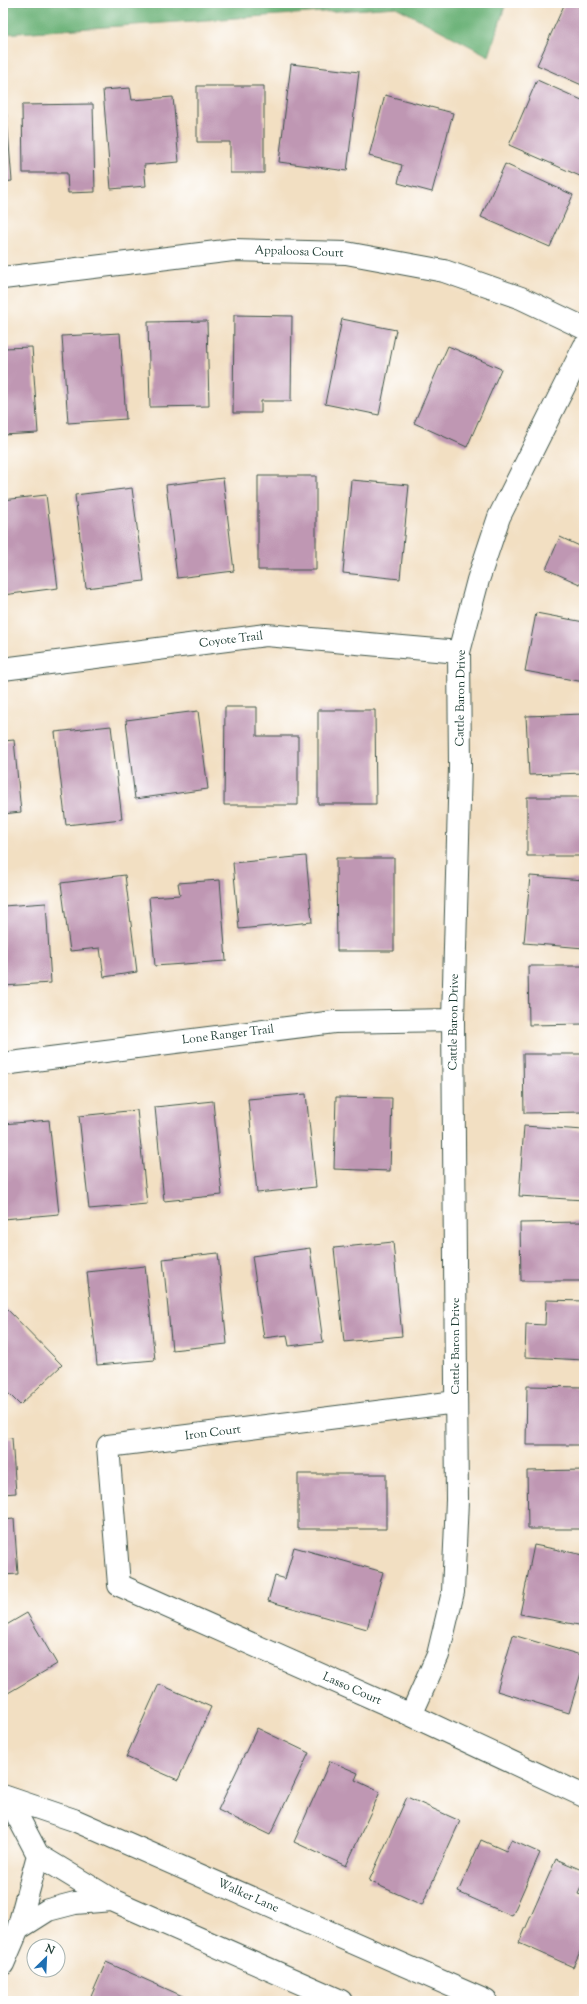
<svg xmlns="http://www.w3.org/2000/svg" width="587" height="2004" font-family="'Sorts Mill Goudy',serif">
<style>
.forest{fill:#6eb47a;stroke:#467857}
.building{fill:#bf97b3}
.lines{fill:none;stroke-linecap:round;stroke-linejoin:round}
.minor-casing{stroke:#3f5549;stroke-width:24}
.minor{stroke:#fff;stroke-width:22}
.labels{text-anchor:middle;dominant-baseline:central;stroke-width:3;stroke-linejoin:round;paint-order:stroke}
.street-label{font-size:12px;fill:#1f3d34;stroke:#fff}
</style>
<rect width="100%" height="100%" fill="#fff"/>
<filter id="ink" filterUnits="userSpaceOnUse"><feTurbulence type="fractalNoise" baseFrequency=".025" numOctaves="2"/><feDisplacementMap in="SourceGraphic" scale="8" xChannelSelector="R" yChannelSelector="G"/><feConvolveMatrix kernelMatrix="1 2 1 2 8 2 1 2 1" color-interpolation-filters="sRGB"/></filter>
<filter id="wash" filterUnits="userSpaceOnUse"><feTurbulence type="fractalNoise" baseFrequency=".012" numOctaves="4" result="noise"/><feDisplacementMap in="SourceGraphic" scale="16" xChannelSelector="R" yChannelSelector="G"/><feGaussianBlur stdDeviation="0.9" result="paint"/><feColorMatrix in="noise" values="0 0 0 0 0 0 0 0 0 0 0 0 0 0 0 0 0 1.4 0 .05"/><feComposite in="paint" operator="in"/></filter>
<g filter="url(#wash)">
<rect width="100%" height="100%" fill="#f2dfc2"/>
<path class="forest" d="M 3,3 L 506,3 L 489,56 L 396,7 L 3,34 Z"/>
<g id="blocks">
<path class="building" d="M 565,3 L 572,3 L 584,9 L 584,86 L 537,65 Z
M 291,64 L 359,72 L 347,171 L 279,162 Z
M 537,80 L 584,101 L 584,172 L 582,177 L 509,145 Z
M 197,86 L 264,86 L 264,173 L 230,173 L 230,142 L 197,142 Z
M 130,88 L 132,100 L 173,97 L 179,162 L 144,165 L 146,186 L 111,189 L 103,90 Z
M 3,95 L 5,95 L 12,181 L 3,182 Z
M 385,95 L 453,113 L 432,192 L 398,183 L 402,165 L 369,156 Z
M 93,104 L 95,192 L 68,193 L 67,173 L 23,173 L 22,105 Z
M 505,164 L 573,195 L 550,247 L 481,217 Z
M 234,315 L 292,316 L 291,401 L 261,401 L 261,413 L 233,413 Z
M 342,319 L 396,330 L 379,415 L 325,404 Z
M 207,321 L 209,406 L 150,407 L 148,322 Z
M 120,333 L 126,419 L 68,423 L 62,336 Z
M 448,346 L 501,369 L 467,447 L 414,423 Z
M 32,347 L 38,433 L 3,435 L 3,348 Z
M 258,476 L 316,476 L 316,570 L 258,570 Z
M 223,478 L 234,571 L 177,578 L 166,485 Z
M 351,480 L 409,485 L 400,579 L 343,573 Z
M 132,488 L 144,581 L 86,588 L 75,495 Z
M 46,495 L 58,588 L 3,595 L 3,500 Z
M 560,537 L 584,548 L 584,586 L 546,569 Z
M 536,613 L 584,622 L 584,682 L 525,671 Z
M 225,707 L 257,707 L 257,736 L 298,736 L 298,805 L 224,805 Z
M 318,710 L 375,710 L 376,804 L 318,804 Z
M 198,711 L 208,789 L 135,799 L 126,720 Z
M 584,714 L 584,773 L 529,775 L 526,716 Z
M 111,726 L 122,819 L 66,825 L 55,732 Z
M 14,740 L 21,812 L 3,814 L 3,741 Z
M 527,797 L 584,797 L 584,856 L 527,856 Z
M 306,856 L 312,922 L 239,929 L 233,863 Z
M 336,858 L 394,858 L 394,951 L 337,951 Z
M 125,875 L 137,972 L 104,977 L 100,948 L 70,951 L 61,883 Z
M 530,876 L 584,880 L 584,948 L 524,943 Z
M 220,880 L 226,961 L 155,966 L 149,897 L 180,895 L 178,883 Z
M 46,903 L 51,983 L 3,986 L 3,906 Z
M 528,966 L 584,966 L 584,1024 L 529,1025 Z
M 523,1054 L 584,1054 L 584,1112 L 524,1113 Z
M 306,1094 L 316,1187 L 257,1193 L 248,1099 Z
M 336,1097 L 392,1098 L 390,1171 L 334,1169 Z
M 213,1101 L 222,1195 L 164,1201 L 155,1107 Z
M 137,1110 L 147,1204 L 89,1209 L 79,1116 Z
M 49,1120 L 59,1214 L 3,1219 L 3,1124 Z
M 524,1126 L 584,1130 L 584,1200 L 519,1196 Z
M 584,1222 L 584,1281 L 521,1281 L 520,1223 Z
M 393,1242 L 402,1336 L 344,1342 L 334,1248 Z
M 310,1248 L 323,1342 L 289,1346 L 287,1335 L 264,1338 L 252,1256 Z
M 218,1253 L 227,1344 L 172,1350 L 163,1259 Z
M 145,1266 L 155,1360 L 97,1365 L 87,1272 Z
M 546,1300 L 584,1301 L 584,1360 L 525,1357 L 526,1324 L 545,1325 Z
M 3,1305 L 62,1365 L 20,1405 L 3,1388 Z
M 527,1386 L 584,1387 L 584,1445 L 526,1445 Z
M 12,1438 L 16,1493 L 3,1494 L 3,1439 Z
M 584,1470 L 584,1529 L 528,1529 L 527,1471 Z
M 298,1474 L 386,1474 L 386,1529 L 298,1529 Z
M 14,1519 L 18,1574 L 3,1575 L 3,1520 Z
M 534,1545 L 584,1555 L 584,1626 L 520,1614 Z
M 294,1547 L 383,1572 L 367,1629 L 268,1601 L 275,1576 L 285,1579 Z
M 27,1613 L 57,1664 L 3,1696 L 3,1627 Z
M 513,1635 L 584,1656 L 584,1663 L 569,1713 L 497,1691 Z
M 159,1684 L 211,1707 L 178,1780 L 126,1757 Z
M 257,1728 L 309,1753 L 270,1835 L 218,1810 Z
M 330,1761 L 358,1773 L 355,1780 L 380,1792 L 346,1866 L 294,1842 Z
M 407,1797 L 460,1821 L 422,1905 L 369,1881 Z
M 481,1840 L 506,1851 L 511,1840 L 540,1853 L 512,1916 L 458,1892 Z
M 556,1859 L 584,1871 L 584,1881 L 578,1894 L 584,1896 L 584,1943 L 573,1967 L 519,1943 Z
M 106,1962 L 187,1998 L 185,2001 L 89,2001 Z"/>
</g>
</g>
<g filter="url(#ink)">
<use href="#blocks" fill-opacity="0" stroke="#3f5549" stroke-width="1"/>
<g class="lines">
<defs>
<path id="minor" d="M 3,278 L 233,250 L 346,253 L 444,271 L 521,298 L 584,328
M 3,669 L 266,635 L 459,652
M 3,1064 L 334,1022 L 453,1020
M 456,1402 L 108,1446 L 119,1585 L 411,1715 L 584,1796
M 411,1715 L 438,1655 L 453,1592 L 457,1500 L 453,1020 L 460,766 L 459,652 L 478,580 L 499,517 L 584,347
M 3,1796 L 74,1820 L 486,2001
M 8,1798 L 38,1855 L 112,1900 L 341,2001
M 18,1929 L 48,1910 L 75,1903 L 112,1900
M 3,1964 L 18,1929 L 38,1855"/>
</defs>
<use href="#minor" class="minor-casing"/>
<use href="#minor" class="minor"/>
</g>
</g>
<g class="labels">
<g class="street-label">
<text transform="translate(299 252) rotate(2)">Appaloosa Court</text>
<text transform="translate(231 640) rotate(-7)">Coyote Trail</text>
<text transform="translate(461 698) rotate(-89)">Cattle Baron Drive</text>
<text transform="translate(454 1022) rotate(-89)">Cattle Baron Drive</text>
<text transform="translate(228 1035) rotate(-7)">Lone Ranger Trail</text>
<text transform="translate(456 1346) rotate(-90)">Cattle Baron Drive</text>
<text transform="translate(213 1433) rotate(-7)">Iron Court</text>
<text transform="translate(352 1689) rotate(24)">Lasso Court</text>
<text transform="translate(248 1896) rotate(24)">Walker Lane</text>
</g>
</g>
<rect width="587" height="2004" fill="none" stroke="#fff" stroke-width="16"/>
<g transform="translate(46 1958) rotate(24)"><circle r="19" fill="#ffffff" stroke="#a5b1ae"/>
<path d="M0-3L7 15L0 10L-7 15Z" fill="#1f6fb2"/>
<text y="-6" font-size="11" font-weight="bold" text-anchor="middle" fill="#1f3d34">N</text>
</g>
</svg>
